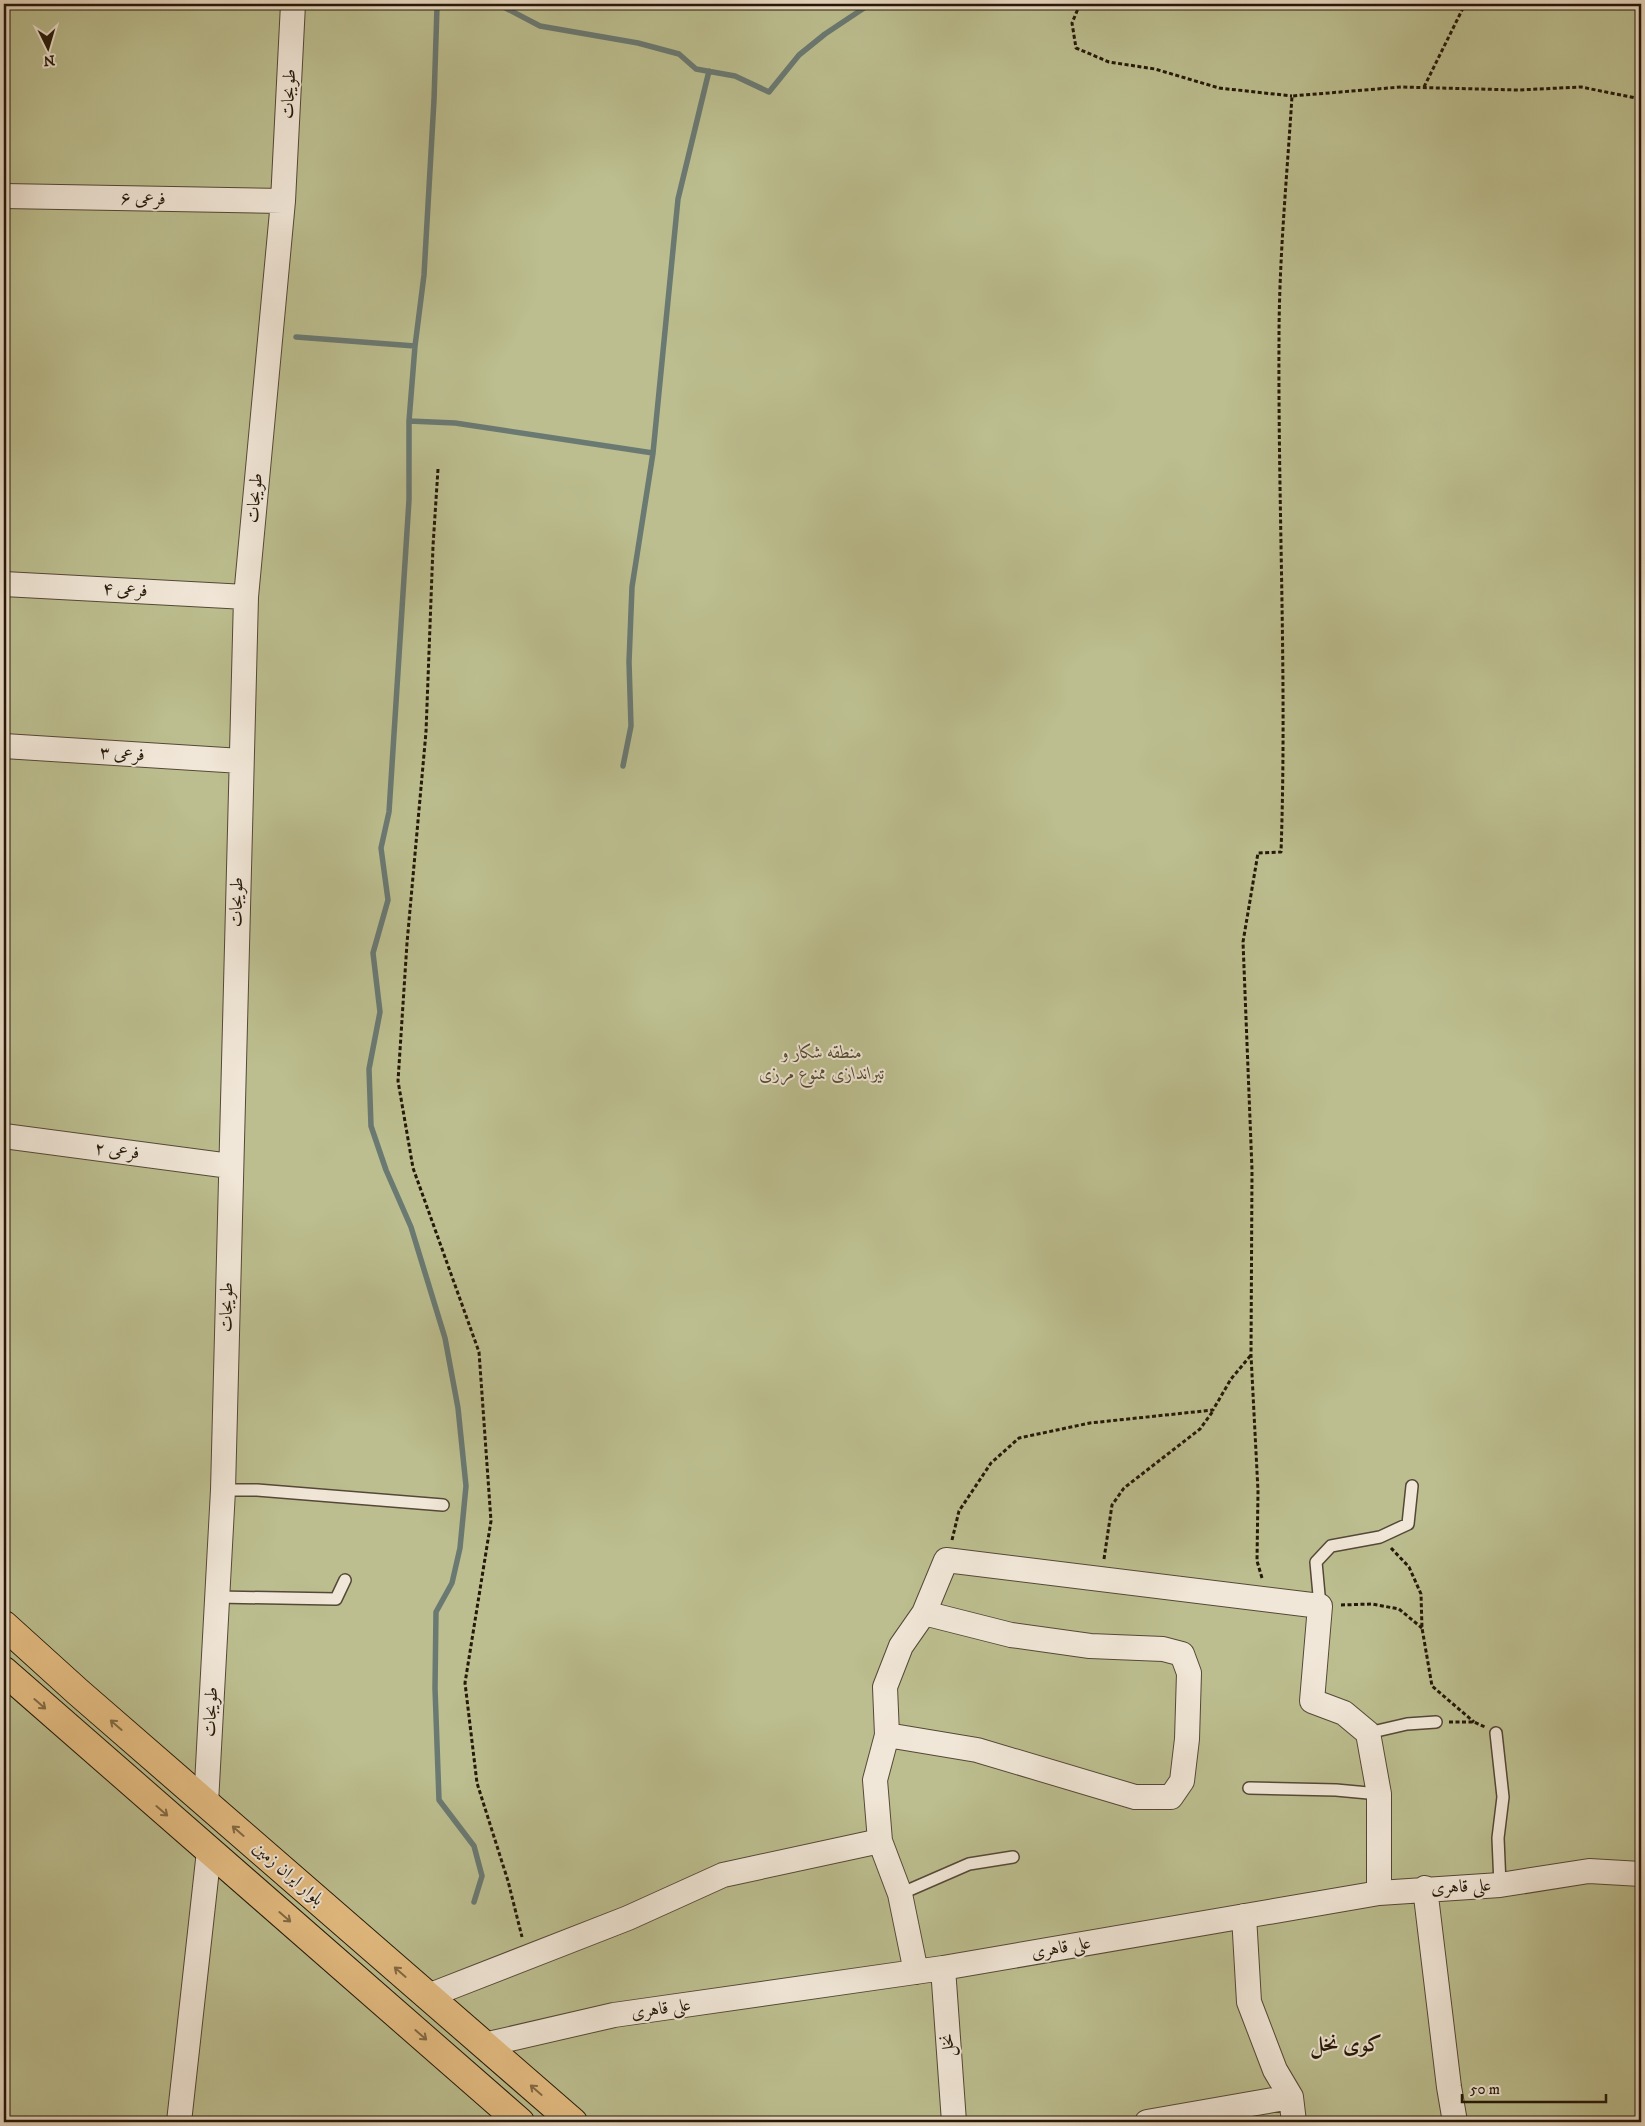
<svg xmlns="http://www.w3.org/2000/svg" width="1645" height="2126" font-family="'IM FELL DW Pica',Amiri,serif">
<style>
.green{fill:#bcbe8f;stroke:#706b4c}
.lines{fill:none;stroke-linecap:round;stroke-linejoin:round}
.stream{stroke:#6a7972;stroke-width:5.5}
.lane-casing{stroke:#554837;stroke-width:14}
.street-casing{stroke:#554837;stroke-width:26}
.primary-casing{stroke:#241808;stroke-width:30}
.path{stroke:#241808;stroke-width:3;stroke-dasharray:4 2.5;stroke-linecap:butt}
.lane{stroke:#f1e7d8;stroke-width:11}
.street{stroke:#f1e7d8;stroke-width:24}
.primary{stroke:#e4bd82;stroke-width:28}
.oneway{stroke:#846a45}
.labels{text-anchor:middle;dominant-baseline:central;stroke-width:4;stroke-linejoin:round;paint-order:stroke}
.street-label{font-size:18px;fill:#241808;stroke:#f1e7d8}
.park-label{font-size:18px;font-style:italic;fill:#524a30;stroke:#f1e7d8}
.district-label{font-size:22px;font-weight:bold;fill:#241808;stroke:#f1e7d8}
</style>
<rect width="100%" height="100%" fill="#e9dac3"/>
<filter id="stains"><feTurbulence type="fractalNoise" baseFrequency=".004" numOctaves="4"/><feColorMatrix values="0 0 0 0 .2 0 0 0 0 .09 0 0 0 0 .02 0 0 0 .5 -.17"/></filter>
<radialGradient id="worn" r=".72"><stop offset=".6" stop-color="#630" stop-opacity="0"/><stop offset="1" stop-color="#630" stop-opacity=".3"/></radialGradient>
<path class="green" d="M 4,4 L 1641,4 L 1641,2122 L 4,2122 Z"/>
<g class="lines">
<path class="stream" d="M 438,4 L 437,7 L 434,100 L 424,275 L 415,346 L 409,421 L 409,500 L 389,812 L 381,848 L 388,900 L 373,953 L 380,1012 L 369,1069 L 371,1126 L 386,1170 L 411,1227 L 445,1338 L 458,1408 L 466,1486 L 460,1548 L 452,1583 L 436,1612 L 435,1688 L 439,1800 L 474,1846 L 482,1876 L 474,1902
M 498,4 L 540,26 L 638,43 L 679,54 L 696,69 L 735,76 L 769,92 L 799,55 L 825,34 L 870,4
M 296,337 L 415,346
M 409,421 L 455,423 L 653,453 L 632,587 L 629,662 L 631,726 L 623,766
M 653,453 L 678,199 L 709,71"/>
<defs>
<path id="lane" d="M 223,1490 L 257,1490 L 443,1505
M 217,1597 L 336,1599 L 345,1580
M 1320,1606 L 1316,1562 L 1331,1546 L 1380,1537 L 1408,1524 L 1412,1486
M 1368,1733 L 1407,1724 L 1436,1722
M 1496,1733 L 1503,1797 L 1498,1838 L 1500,1885
M 1249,1788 L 1336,1790 L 1379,1794
M 900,1894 L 969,1864 L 1013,1857"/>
<path id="street" d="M 4,196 L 283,201
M 4,584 L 246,597
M 4,746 L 241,761
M 4,1136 L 230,1166
M 887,1735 L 977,1750 L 1135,1797 L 1171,1797 L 1182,1781 L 1187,1739 L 1189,1673 L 1182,1654 L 1163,1649 L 1090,1646 L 1011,1635 L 924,1613
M 206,1803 L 223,1490 L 246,597 L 283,201 L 293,4
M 1425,1888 L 1449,2087 L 1455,2122
M 1244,1916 L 1249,2002 L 1275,2070 L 1291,2097
M 943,1968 L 954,2122
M 916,1972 L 900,1894 L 880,1841 L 875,1780 L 887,1735 L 885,1687 L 901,1646 L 924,1613 L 946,1560 L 1320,1606 L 1312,1701 L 1344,1713 L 1368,1733 L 1379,1794 L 1379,1893
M 428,1996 L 628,1918 L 723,1875 L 880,1841
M 484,2045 L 614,2015 L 943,1968 L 1379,1893 L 1500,1885 L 1589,1871 L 1641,1874
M 179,2122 L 209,1851
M 1147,2122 L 1291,2097 L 1294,2122"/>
<path id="primary" d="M 4,1625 L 78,1692 L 573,2122
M 4,1671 L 520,2122"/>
</defs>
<use href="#lane" class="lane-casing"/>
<use href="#street" class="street-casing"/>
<use href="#primary" class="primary-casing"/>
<path class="path" d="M 1080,4 L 1072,23 L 1076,48 L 1109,62 L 1155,69 L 1219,88 L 1292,96
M 1424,87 L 1465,4
M 438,469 L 433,546 L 426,732 L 407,943 L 398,1081 L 413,1168 L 479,1352 L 491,1521 L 465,1683 L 477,1783 L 508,1881 L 522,1937
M 952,1540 L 959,1511 L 991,1463 L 1019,1438 L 1090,1423 L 1213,1410 L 1231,1379 L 1251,1355
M 1391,1548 L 1409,1567 L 1421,1594 L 1422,1628 L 1432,1686 L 1474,1722
M 1104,1559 L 1112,1505 L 1124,1488 L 1200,1429 L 1213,1411
M 1262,1578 L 1257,1561 L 1258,1491 L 1251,1355 L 1252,1170 L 1243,942 L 1258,853 L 1281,852 C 1287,681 1278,510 1279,339 C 1279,258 1287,177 1292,96 L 1401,87 L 1518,90 L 1581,87 L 1641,99
M 1341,1605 L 1372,1604 L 1399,1609 L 1422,1628
M 1449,1722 L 1474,1722 L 1485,1727"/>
<use href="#lane" class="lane"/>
<use href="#street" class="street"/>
<use href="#primary" class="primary"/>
</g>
<defs><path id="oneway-shaft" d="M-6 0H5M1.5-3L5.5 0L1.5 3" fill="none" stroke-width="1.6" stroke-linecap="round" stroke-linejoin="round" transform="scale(1.25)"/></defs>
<g class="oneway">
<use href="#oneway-shaft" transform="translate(40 1704) rotate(41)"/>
<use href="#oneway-shaft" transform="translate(116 1725) rotate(-139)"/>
<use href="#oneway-shaft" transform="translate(162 1811) rotate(41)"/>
<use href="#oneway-shaft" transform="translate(238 1831) rotate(-139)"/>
<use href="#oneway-shaft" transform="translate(285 1917) rotate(41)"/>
<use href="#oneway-shaft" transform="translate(400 1972) rotate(-139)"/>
<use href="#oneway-shaft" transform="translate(421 2035) rotate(41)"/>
<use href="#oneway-shaft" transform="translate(536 2090) rotate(-139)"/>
</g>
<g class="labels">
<g class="street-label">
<text transform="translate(289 94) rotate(-87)">طویجات</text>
<text transform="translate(143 199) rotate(1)">فرعی ۶</text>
<text transform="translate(255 498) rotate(-85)">طویجات</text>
<text transform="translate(125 590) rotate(3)">فرعی ۴</text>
<text transform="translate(122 754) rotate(4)">فرعی ۳</text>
<text transform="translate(237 902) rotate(-89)">طویجات</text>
<text transform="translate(117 1151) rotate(7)">فرعی ۲</text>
<text transform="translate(227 1307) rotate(-89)">طویجات</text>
<text transform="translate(211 1712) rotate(-87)">طویجات</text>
<text transform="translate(288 1874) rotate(41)">بلوار ایران زمین</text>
<text transform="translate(1461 1887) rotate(-3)">علی قاهری</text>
<text transform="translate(1061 1948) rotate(-10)">علی قاهری</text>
<text transform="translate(661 2009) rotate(-8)">علی قاهری</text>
<text transform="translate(948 2045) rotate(-94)">نخل</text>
</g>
<g class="park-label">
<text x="822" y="1053">منطقه شکار و<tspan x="822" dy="21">تیراندازی ممنوع مرزی</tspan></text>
</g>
<g class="district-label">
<text x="1346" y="2044">کوی نخل</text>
</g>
</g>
<rect width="1645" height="2126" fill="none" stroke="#e9dac3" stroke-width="20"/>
<rect x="5" y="5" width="1635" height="2116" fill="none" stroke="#241808" stroke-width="2.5"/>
<rect x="10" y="10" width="1625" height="2106" fill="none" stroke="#241808"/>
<g transform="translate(48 48) rotate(175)" stroke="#f1e7d8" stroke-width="4" paint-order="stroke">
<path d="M0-4L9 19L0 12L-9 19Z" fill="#241808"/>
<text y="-8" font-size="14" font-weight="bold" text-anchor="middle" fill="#241808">N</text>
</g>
<path d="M1462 2094v8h144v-8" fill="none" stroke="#241808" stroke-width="2.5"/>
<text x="1470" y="2094" font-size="15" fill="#241808" stroke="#f1e7d8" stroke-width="4" paint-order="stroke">50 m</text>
<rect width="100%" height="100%" filter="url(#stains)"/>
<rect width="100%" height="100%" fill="url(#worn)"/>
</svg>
